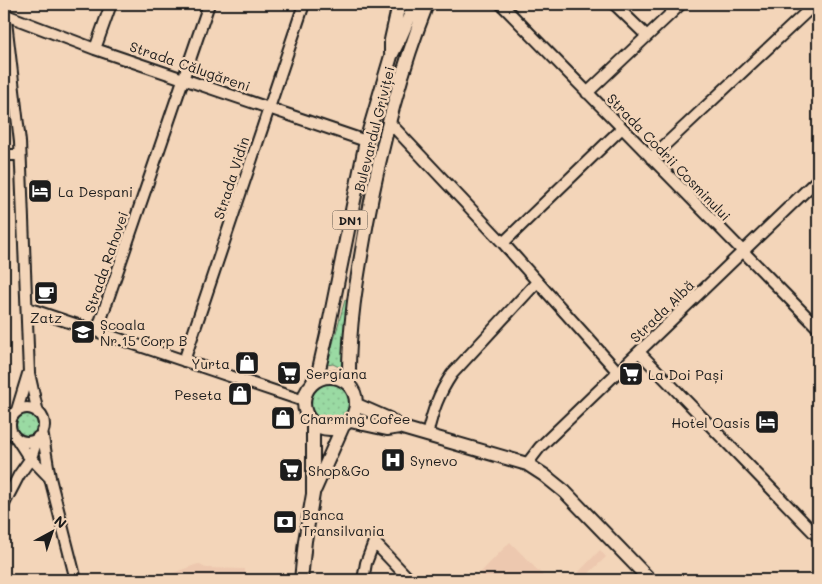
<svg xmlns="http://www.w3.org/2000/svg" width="822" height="584" font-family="Mali,sans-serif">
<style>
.built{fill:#edc8af}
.grass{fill:url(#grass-dots);stroke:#5b7b60}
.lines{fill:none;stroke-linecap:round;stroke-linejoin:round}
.minor-casing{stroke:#1c1c1c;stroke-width:14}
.major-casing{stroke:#1c1c1c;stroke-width:16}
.minor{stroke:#f3d5b9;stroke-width:10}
.major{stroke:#f3d5b9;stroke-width:12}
.labels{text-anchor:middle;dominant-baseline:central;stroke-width:5;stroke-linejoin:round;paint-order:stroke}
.shield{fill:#f3d5b9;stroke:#5c544b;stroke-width:1}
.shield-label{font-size:12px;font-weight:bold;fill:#1c1c1c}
.street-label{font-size:14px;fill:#1c1c1c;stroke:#f3d5b9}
.poi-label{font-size:14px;fill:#1c1c1c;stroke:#f3d5b9;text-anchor:start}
</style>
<defs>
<pattern id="grass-dots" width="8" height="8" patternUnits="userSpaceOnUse" patternTransform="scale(1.25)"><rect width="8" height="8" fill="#9adaa3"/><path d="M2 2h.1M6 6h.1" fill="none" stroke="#84ba8c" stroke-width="1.8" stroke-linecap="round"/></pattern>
</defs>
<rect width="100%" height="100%" fill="#f3d5b9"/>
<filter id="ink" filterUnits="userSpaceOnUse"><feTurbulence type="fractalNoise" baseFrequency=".02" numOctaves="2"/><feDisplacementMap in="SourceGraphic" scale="10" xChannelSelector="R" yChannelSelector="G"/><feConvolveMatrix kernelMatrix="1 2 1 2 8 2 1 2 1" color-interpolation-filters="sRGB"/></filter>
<g filter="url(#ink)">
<path class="built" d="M 510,542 L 547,580 L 485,580 L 479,574 Z
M 600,550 L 606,557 L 582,580 L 571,580 Z
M 198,564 L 206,568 L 245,569 L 245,580 L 153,580 Z"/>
<path class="grass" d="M 345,300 L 349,301 L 341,368 L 333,364 L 327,365 Z
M310 403a20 20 0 1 1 40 0a20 20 0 1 1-40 0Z
M14 426a12 12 0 1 1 24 0a12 12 0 1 1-24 0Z"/>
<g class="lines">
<defs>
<path id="minor" d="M 4,4 L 20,142 L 29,373 L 38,413
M 501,4 L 818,328
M 614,4 L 647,36
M 6,15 L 95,49 L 366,141
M 95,49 L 111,4
M 587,93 L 681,4
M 388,121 L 503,243 L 618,372
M 4,155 L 20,155
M 651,158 L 815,4
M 503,243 L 622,128
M 27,308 L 304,401
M 97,331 L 209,4
M 639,352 L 818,537
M 184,361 L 304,4
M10 425a17 17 0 1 1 34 0a17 17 0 1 1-34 0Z
M 14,414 L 17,410 L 28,374
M 42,431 L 50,478 L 76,580
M 427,435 C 433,410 438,395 452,374 L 537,282
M 17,439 L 26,453 L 50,478
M 527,464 L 540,447 L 818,179
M 4,504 L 19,475 L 31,458 L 38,437
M 363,580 L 366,563 L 374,542 L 410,580"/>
<path id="major" d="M 391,53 L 391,40 L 399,4
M304 403a26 26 0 1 1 52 0a26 26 0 1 1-52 0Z
M 312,384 L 319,369 L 327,334 L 366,141 L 391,56 L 400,38 L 415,4
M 349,384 C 348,327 357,278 367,222 C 381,147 399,75 427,4
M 357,405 L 389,419 L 399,427 L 527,464 L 544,475 L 565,492 L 650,580
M 350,421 L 387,429 L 399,427
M 315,489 L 343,426
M 301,580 L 305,541 L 313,494 L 313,422"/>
</defs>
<use href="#minor" class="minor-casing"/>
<use href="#major" class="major-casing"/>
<use href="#minor" class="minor"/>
<use href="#major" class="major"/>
</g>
</g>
<defs>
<symbol id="hotel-square" viewBox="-11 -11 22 22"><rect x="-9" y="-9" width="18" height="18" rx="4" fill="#1c1c1c" stroke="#f3d5b9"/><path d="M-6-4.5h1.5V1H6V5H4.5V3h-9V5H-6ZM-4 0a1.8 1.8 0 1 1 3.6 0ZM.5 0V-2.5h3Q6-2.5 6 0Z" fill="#fff"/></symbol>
<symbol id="cafe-square" viewBox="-11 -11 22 22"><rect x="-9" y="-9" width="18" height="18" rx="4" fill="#1c1c1c" stroke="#f3d5b9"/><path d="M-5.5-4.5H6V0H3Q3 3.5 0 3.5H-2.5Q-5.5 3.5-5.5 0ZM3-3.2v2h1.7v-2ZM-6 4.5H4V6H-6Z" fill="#fff"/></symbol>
<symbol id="school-square" viewBox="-11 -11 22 22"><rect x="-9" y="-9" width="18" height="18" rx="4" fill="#1c1c1c" stroke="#f3d5b9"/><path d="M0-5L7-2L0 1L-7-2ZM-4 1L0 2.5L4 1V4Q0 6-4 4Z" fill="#fff"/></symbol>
<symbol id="shop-square" viewBox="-11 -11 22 22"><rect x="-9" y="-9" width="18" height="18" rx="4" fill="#1c1c1c" stroke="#f3d5b9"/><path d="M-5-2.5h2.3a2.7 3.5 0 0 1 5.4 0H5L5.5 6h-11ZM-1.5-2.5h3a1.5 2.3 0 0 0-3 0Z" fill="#fff"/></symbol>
<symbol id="supermarket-square" viewBox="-11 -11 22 22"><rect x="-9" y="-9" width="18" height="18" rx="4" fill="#1c1c1c" stroke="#f3d5b9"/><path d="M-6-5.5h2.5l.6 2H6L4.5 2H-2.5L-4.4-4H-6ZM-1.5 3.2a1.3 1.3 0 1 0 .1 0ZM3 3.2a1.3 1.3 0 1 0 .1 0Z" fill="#fff"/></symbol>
<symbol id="hospital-square" viewBox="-11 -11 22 22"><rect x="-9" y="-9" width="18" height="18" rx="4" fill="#1c1c1c" stroke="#f3d5b9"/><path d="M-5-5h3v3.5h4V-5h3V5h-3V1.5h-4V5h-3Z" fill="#fff"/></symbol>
<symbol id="bank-square" viewBox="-11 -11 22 22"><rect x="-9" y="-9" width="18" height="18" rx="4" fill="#1c1c1c" stroke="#f3d5b9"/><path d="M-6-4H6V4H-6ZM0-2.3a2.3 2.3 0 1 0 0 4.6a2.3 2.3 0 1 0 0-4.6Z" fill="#fff"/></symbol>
</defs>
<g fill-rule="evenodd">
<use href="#hotel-square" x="26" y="177" width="28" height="28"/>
<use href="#cafe-square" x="32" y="279" width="28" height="28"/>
<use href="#school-square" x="69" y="318" width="28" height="28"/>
<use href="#shop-square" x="233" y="349" width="28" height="28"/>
<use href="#supermarket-square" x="275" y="359" width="28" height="28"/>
<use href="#supermarket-square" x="617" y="360" width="28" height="28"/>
<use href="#shop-square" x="226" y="380" width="28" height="28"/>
<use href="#shop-square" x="269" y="404" width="28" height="28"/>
<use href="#hotel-square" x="753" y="408" width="28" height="28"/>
<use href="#hospital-square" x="379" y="446" width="28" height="28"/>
<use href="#supermarket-square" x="277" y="456" width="28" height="28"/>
<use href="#bank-square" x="271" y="508" width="28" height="28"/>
</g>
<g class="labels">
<rect class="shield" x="332.5" y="210.5" width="35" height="19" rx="4"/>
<g class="shield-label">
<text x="350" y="220">DN1</text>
</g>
<g class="street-label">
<text transform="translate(190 66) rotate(19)">Strada Călugăreni</text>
<text transform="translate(374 129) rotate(-76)">Bulevardul Griviței</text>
<text transform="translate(669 157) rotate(46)">Strada Codrii Cosminului</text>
<text transform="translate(231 178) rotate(-72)">Strada Vidin</text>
<text transform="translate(106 262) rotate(-71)">Strada Rahovei</text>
<text transform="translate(662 311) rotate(-44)">Strada Albă</text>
</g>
<g class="poi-label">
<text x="58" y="191">La Despani</text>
<text x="46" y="317" text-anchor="middle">Zatz</text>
<text x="100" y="324">Școala<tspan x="100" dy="16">Nr.15 Corp B</tspan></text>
<text x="230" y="363" text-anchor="end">Yurta</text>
<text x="306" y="373">Sergiana</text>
<text x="648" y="374">La Doi Pași</text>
<text x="222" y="394" text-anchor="end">Peseta</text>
<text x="300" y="418">Charming Cofee</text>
<text x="750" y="422" text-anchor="end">Hotel Oasis</text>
<text x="410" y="460">Synevo</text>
<text x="308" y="470">Shop&amp;Go</text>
<text x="302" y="514">Banca<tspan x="302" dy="16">Transilvania</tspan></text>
</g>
</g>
<rect width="822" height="584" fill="none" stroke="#f3d5b9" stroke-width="20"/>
<rect x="10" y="10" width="802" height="564" fill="none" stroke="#1c1c1c" stroke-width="2" filter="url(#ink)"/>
<g transform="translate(52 532) rotate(40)" stroke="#f3d5b9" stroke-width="4" paint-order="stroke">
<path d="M0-4L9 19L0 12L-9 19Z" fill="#1c1c1c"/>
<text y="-8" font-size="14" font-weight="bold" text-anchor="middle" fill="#1c1c1c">N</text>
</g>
</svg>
